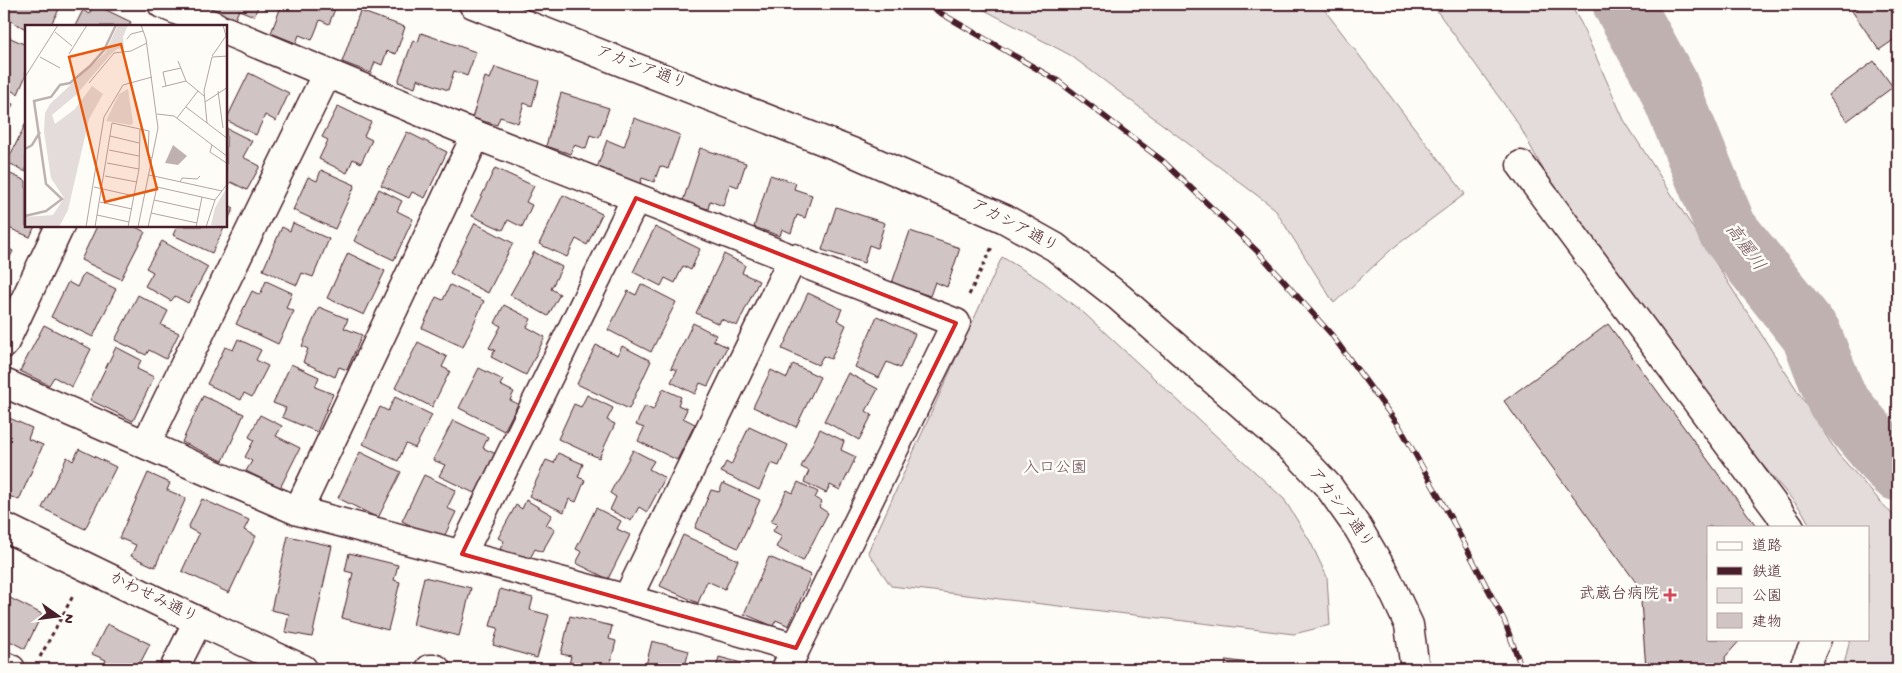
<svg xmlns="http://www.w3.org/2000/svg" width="1902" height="673" font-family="'Gochi Hand','Klee One',sans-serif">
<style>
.green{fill:#e3dcda;stroke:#967e82}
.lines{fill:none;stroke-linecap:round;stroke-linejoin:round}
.river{stroke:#c0b1b1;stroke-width:61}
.building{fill:#d0c5c4;stroke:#4a1f2b}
.minor-casing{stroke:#4a1f2b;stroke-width:31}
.path{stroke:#4a1f2b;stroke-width:3;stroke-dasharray:4 4;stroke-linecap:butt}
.minor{stroke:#fdfcf7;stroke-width:28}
.rail-casing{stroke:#4a1f2b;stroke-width:5.5}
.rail{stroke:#fdfcf7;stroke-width:4;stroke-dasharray:11;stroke-linecap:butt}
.marked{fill:none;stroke:#d62828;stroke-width:4;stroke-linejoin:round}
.poi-dot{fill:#d1495b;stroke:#fdfcf7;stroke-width:2}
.labels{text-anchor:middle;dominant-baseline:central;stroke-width:5;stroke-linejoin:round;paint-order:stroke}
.street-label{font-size:16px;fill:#4a1f2b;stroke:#fdfcf7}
.park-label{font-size:16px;fill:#704e57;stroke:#fdfcf7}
.poi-label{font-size:16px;fill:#4a1f2b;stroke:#fdfcf7;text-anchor:end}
.water-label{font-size:18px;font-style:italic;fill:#73525a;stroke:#fdfcf7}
.inset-river{fill:none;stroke:#c0b1b1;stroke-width:2.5}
.inset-road{fill:none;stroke:#b5a4a5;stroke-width:1}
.view{fill:#e8590c;fill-opacity:0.15;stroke:#e8590c;stroke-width:2.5}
.inset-edge{fill:none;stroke:#4a1f2b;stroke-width:2.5}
</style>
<rect width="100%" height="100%" fill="#fdfcf7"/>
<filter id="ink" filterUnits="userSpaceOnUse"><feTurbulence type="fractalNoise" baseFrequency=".02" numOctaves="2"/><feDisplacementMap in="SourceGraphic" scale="10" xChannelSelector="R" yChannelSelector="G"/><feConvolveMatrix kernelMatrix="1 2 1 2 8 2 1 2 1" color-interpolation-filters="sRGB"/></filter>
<g filter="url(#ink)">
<path class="green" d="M 973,4 L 1320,4 L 1465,194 L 1393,248 L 1334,303 L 1274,208 L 1070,55 Z
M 1432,4 L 1570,4 L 1581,23 L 1624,120 L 1838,454 L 1898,521 L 1898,669 L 1843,669 L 1850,639 L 1868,639 L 1868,527 L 1811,527 L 1802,511 L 1646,328 L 1552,186 L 1519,125 Z
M 1002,257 L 1042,281 L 1085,314 L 1284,499 L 1310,541 L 1327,577 L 1330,625 L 1294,634 L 891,586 L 868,552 Z"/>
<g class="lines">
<path class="river" d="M 1623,4 L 1667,83 L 1727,229 L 1811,334 L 1837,400 L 1880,452 L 1898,471"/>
</g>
<path class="building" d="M 12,4 L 62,4 L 50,26 L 26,26 L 26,29 L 5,18 Z
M 94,4 L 131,22 L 129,26 L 75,26 L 83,10 L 89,14 Z
M 204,4 L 259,4 L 254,16 L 239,10 L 235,19 L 202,6 Z
M 282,4 L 337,4 L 329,24 L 320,20 L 312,40 L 299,35 L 296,43 L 271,33 Z
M 1863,4 L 1898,4 L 1898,37 L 1879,50 L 1852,11 Z
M 360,11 L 405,27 L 396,54 L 387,51 L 382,65 L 375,62 L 371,73 L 342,62 Z
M 421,33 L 476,52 L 467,76 L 454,71 L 448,90 L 417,79 L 415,88 L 398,82 L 413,40 L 418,42 Z
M 4,35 L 26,45 L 26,75 L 18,94 L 4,87 Z
M 1874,61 L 1893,87 L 1847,121 L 1828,95 Z
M 495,67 L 539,81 L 532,106 L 524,103 L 518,123 L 500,117 L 497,125 L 472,118 L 485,77 L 490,79 Z
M 249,73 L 289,93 L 276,121 L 265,115 L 256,135 L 226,120 Z
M 561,93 L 609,108 L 599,138 L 590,135 L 586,149 L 574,145 L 571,154 L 546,146 Z
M 4,100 L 13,104 L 4,123 Z
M 338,106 L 371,122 L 364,136 L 372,140 L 361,163 L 353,159 L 347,173 L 319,159 L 328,140 L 322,137 Z
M 634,118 L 680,135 L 668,169 L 660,166 L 654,182 L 642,178 L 640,184 L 597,168 L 607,140 L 624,147 Z
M 26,123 L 26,172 L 7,162 Z
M 226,128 L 252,141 L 243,157 L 260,166 L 247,190 L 231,182 L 226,189 Z
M 407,132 L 447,152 L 425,198 L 412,192 L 409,198 L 381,185 Z
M 700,148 L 746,163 L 738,187 L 730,184 L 723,206 L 710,201 L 708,209 L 683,201 Z
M 495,168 L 534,186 L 526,202 L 532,205 L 522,227 L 508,220 L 503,230 L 472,216 Z
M 321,170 L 355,185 L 335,229 L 293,210 L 308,177 L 317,181 Z
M 6,172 L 26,181 L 26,226 L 35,226 L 30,237 L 4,226 L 4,176 Z
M 770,175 L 796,183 L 794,189 L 812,195 L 805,218 L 797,215 L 791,233 L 782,229 L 780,236 L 754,227 Z
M 379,189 L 402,201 L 397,211 L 413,219 L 394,260 L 354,241 Z
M 563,195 L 602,214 L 587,245 L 576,239 L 567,257 L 539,244 Z
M 226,204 L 234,208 L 226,223 Z
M 836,207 L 885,223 L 877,248 L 869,245 L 864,263 L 822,250 Z
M 293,223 L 329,239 L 313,277 L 302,273 L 297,285 L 263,270 L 282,227 L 290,231 Z
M 475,223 L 513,243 L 488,293 L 450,273 Z
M 97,226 L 134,226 L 145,232 L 121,279 L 81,260 Z
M 177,226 L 225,226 L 212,253 L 173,235 Z
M 655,227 L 700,249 L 691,270 L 683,266 L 675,283 L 665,278 L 661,286 L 633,272 Z
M 910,231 L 960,248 L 947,287 L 935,282 L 930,296 L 892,283 Z
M 162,241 L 208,267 L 188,303 L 175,296 L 171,301 L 145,286 L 153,272 L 146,268 Z
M 4,246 L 13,251 L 4,269 Z
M 534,252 L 562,267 L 551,289 L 560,294 L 548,316 L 510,295 Z
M 348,253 L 385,271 L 364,315 L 327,298 Z
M 724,254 L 745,265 L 742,273 L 759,281 L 737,326 L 721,319 L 719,324 L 696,313 Z
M 84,273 L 116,289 L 93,337 L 51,317 L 68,282 L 77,287 Z
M 266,281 L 292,293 L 286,308 L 294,311 L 278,344 L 236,324 L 252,291 L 260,295 Z
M 641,284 L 676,302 L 651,352 L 608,330 L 628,291 L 636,295 Z
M 450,285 L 484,301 L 463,347 L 422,328 L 436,297 L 443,300 Z
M 808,293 L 842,309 L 837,320 L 846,325 L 831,359 L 823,356 L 818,365 L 782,349 Z
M 138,295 L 168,311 L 161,325 L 179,333 L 166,359 L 149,350 L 146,355 L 115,340 Z
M 504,305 L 531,319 L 527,327 L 545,337 L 526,375 L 491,357 L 495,350 L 489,348 L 501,326 L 495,323 Z
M 319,307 L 348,319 L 344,328 L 362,335 L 347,370 L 339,367 L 335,377 L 303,362 L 308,349 L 302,346 Z
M 877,316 L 915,334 L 900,368 L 887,362 L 879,378 L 855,367 Z
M 693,323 L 716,335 L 713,340 L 727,347 L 708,386 L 700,383 L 695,394 L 671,382 L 677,370 L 671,368 Z
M 1608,324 L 1757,527 L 1708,527 L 1708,639 L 1741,639 L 1725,657 L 1726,669 L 1646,669 L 1640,588 L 1504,401 Z
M 44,325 L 91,349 L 72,387 L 54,377 L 49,385 L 20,371 Z
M 238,339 L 261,350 L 256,360 L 268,366 L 252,397 L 244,393 L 241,400 L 207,384 L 225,347 L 233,350 Z
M 418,342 L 447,357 L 442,367 L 450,371 L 432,407 L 395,388 Z
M 596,345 L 618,355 L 622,346 L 651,361 L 629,409 L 577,384 Z
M 116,347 L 141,360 L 137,369 L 154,377 L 133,421 L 90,400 Z
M 291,364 L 319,377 L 315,387 L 333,394 L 317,432 L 282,417 L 286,408 L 273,403 Z
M 793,364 L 820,377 L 796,427 L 753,407 L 771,370 L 787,378 Z
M 479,368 L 503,380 L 500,385 L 514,392 L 510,400 L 518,404 L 504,431 L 459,408 Z
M 848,373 L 878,389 L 866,411 L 872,415 L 859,440 L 824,421 Z
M 663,389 L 681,397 L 678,405 L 687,409 L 683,418 L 695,424 L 677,460 L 638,441 L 644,428 L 636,425 L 645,406 L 653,410 Z
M 587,395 L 613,408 L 607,420 L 615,424 L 599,458 L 558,439 L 574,404 L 581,407 Z
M 203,396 L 244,414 L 223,461 L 182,442 Z
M 395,397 L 432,415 L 415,448 L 406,444 L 398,461 L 363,444 L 380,407 L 388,411 Z
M 260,415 L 282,426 L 276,436 L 300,448 L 280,488 L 246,471 L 252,461 L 245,457 L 254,440 L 249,437 Z
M 7,417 L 32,428 L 28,439 L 43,445 L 19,500 L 4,494 L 4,423 Z
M 453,420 L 488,437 L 483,448 L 496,454 L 476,494 L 439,476 L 445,465 L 433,460 Z
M 749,427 L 788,445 L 779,466 L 771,463 L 759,490 L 721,472 L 726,462 L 731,465 Z
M 820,429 L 844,441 L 841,450 L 856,457 L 840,490 L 830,485 L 826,493 L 804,482 L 809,471 L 801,467 Z
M 79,449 L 116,467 L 85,529 L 42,508 L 67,457 L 73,461 Z
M 633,450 L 654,461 L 649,469 L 665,478 L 647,512 L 639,507 L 631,521 L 610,510 L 616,497 L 610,493 Z
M 360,452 L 401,472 L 378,518 L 338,498 Z
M 558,453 L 583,464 L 578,477 L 585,480 L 576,502 L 569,499 L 564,512 L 529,496 L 546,460 L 554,463 Z
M 148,473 L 170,483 L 167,490 L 186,498 L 155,567 L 131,556 L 136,545 L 119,538 Z
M 424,475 L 456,490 L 447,508 L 456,512 L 442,541 L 402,521 Z
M 798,482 L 818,492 L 815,498 L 822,502 L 819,507 L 828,513 L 803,561 L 776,547 L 782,536 L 773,531 L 777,524 L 771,522 L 787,490 L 793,493 Z
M 723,483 L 760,500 L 738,548 L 695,528 L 711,490 L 719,492 Z
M 202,499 L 249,520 L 244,530 L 256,536 L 229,593 L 182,571 L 199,534 L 188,528 Z
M 526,500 L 552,515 L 546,525 L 555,529 L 542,552 L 535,549 L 527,564 L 500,549 L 504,541 L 498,538 L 516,505 L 522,509 Z
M 596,508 L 621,521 L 617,529 L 630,535 L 608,579 L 576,563 L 582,552 L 576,549 Z
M 683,535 L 738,560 L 725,589 L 707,581 L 698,603 L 660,586 Z
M 288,536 L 332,546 L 312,637 L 285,632 L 289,614 L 271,610 Z
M 349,553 L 398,565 L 394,580 L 400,582 L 388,630 L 342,618 L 353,573 L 345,571 Z
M 769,557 L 811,575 L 789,626 L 776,620 L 773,626 L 744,614 Z
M 424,577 L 471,588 L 459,636 L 413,625 Z
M 500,589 L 533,598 L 530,610 L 549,615 L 537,658 L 493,645 L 498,628 L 490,626 Z
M 4,595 L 42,614 L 25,649 L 4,638 Z
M 570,616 L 612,626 L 609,639 L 616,641 L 609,669 L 568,669 L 571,656 L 561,654 Z
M 107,624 L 150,644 L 137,669 L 102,669 L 106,660 L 92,654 Z
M 652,641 L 689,651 L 684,669 L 645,669 Z
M 719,657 L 749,665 L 748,669 L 716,669 Z
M 1226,660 L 1280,667 L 1280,669 L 1225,669 Z"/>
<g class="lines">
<defs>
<path id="minor" d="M 162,4 L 215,26
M 473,4 L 852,152 L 1005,219 L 1055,247 L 1119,297 L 1298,454 L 1329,487 L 1358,528 L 1386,576 L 1409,625 L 1415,669
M 1521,165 L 1790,527
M 4,344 L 60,226
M 4,383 L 298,511 L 627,599 L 796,648 L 956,323 L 476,135 L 226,31
M 146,444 L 327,73
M 298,511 L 476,135
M 4,527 L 198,621 L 303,669
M 462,554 L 636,198
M 627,599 L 793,258
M 4,666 L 11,669
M 174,669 L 198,621
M 430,669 L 436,669
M 786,669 L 796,648
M 1803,669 L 1817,639"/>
</defs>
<use href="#minor" class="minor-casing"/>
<path class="path" d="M 969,295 L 992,247
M 40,657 L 74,594"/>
<use href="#minor" class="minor"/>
<defs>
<path id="rail" d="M 925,4 L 1058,81 L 1163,161 L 1259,253 L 1331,334 L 1401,429 L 1452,520 L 1504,620 L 1522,669"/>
</defs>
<use href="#rail" class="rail-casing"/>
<use href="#rail" class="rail"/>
</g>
</g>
<path class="marked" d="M 636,198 L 956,323 L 796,648 L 462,554 Z"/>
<path class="poi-dot" d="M1667.5 587.5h5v5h5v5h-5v5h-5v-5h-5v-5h5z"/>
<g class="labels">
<g class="street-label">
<text transform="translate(641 69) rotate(21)">アカシア通り</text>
<text transform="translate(1014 227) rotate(28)">アカシア通り</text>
<text transform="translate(1340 509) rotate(53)">アカシア通り</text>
<text transform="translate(153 599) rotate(26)">かわせみ通り</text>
</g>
<g class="park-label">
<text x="1055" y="469">入口公園</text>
</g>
<g class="poi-label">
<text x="1659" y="595">武蔵台病院</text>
</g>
<g class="water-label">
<text transform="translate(1744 248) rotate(54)">高麗川</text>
</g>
</g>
<g transform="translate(25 25)">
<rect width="202" height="202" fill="#fdfcf7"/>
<path d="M 93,0 L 103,0 L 98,12 L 99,23 L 92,24 L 85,30 L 52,69 L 27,90 L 30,99 L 50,84 L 67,61 L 78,69 L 64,94 L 43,185 L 34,202 L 0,202 L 0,192 L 28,190 L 39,173 L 26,153 L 19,107 L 20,88 L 25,79 L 80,28 ZM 103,64 L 108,98 L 106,100 L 81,96 L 94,69 ZM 202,162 L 202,202 L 186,200 L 190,183 Z" fill="#e3dcda"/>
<path d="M 148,120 L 162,131 L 153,140 L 140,138 Z" fill="#c0b1b1"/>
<path class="inset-river" d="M 0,124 L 7,120 L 15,107M 0,191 L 21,186 L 37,174 L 21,159 L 9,76 L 26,72 L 35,60 L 45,58 L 65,41 L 79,25 L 91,0"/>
<path class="inset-road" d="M 30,7 L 47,21M 102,14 L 106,9 L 118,6M 44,29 L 62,0M 187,31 L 201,11 L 198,0M 15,32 L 35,43M 153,36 L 161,56 L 179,71M 0,52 L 33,0M 64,58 L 89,28 L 106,26 L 122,18M 141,61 L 138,47 L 156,43M 137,62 L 161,56M 193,66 L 198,103M 180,77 L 203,62M 161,82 L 203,114M 132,89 L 149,91 L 203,132M 152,93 L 173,66M 182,98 L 179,66 L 187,32 L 203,31M 115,104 L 124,106 L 123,131 L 127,133M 85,111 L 114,118M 187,120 L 185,127 L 203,139M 84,125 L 114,131M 82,138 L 114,144M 124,150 L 197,166M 80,151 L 112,157M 155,157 L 157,153 L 172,154 L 175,151M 69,162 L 109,171M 129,175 L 174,185M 75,177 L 107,184M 126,188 L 172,198M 72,190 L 104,197M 61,202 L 79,92 L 98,60 L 127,52M 70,202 L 87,98 L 115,104 L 114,144 L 103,202M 113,202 L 133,103 L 121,14 L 116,0M 123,202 L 132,162 L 190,175M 171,202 L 177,172M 181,202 L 190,175 L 203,158"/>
<path class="view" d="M 96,19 L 132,164 L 80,177 L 44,32 Z"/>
<rect width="202" height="202" class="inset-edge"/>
</g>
<rect width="1902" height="673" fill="none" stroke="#fdfcf7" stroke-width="20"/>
<rect x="10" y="10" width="1882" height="653" fill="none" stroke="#4a1f2b" stroke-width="2" filter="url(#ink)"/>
<rect x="1707" y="526" width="162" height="115" fill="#fdfcf7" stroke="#b5a4a5"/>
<rect x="1717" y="542" width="25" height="8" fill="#fdfcf7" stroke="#b5a4a5"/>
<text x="1752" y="550" font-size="15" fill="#4a1f2b">道路</text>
<rect x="1717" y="567" width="25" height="8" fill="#4a1f2b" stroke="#b5a4a5"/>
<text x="1752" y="576" font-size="15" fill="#4a1f2b">鉄道</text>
<rect x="1717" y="588" width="25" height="15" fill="#e3dcda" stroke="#b5a4a5"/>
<text x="1752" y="600" font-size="15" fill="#4a1f2b">公園</text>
<rect x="1717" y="613" width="25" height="15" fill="#d0c5c4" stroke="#b5a4a5"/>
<text x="1752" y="626" font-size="15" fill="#4a1f2b">建物</text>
<g transform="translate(58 616) rotate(104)" stroke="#fdfcf7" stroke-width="4" paint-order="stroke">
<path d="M0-4L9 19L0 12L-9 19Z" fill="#4a1f2b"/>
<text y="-8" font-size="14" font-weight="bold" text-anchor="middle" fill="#4a1f2b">N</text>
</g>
</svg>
